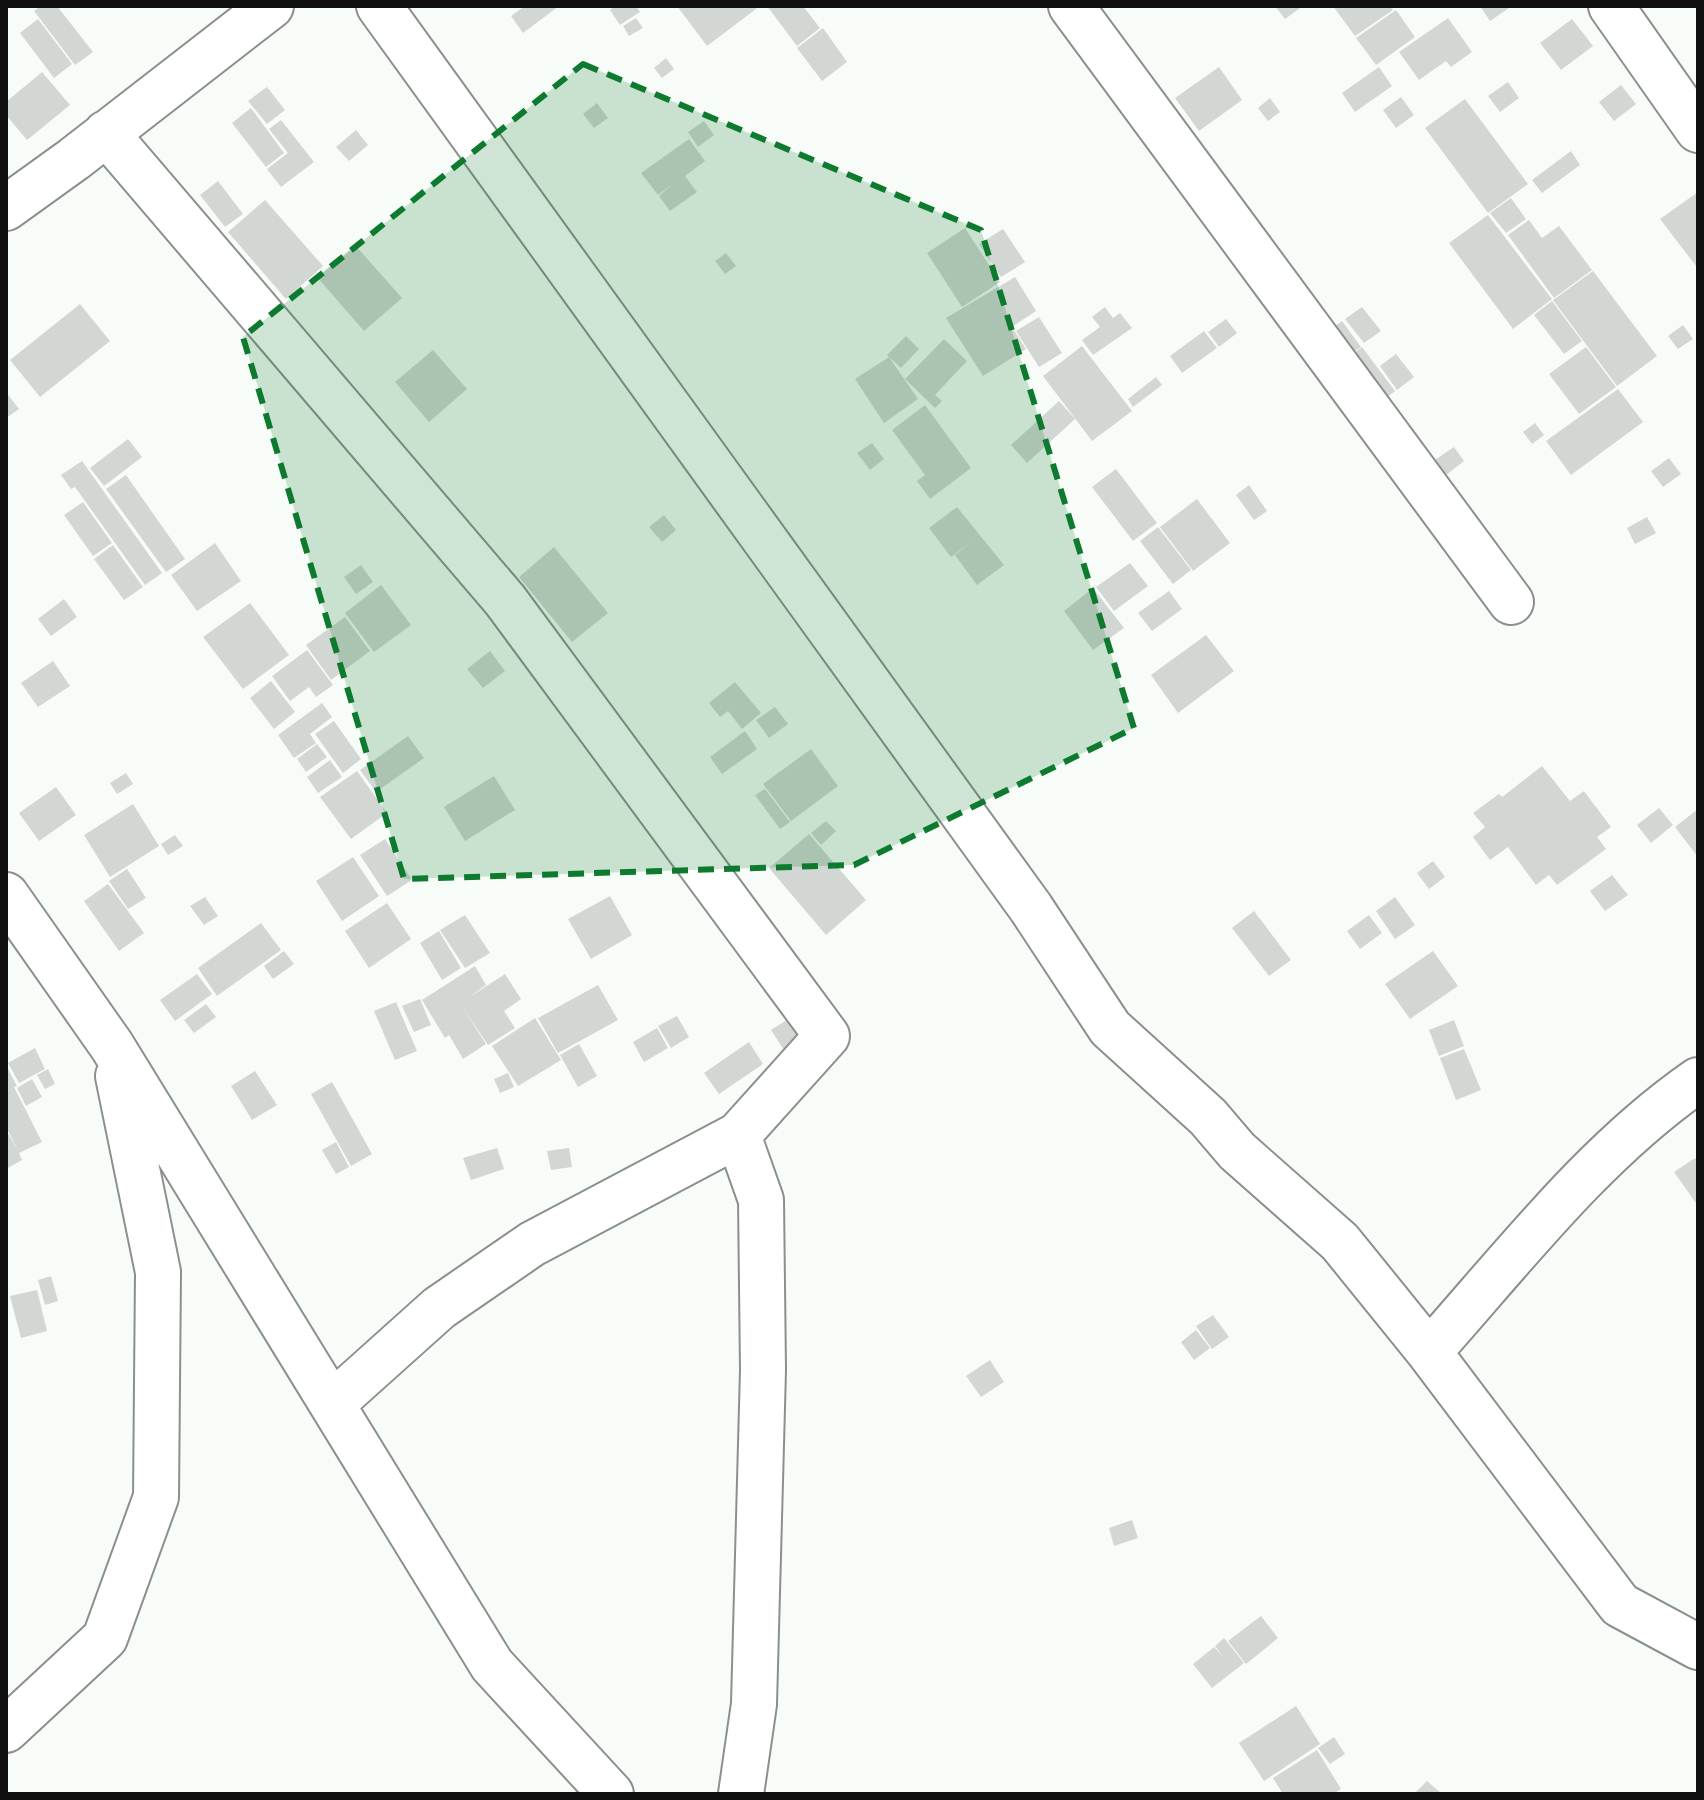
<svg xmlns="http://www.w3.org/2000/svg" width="1704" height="1800" font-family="Georgia,serif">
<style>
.building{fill:#d3d7d3}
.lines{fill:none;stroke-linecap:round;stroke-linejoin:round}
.street-casing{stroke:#8c908c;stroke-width:48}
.street{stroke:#fff;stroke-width:44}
.marked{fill:#0e7a2f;fill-opacity:0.2;stroke:#0e7a2f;stroke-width:6;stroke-dasharray:16 10;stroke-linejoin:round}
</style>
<rect width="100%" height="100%" fill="#f8fcf8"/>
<path class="building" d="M 41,6 L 57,6 L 93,52 L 75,65 L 34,11 Z
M 525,6 L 559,6 L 523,33 L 511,16 Z
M 616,6 L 636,6 L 640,12 L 620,25 L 610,10 Z
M 677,6 L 760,6 L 707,46 Z
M 767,6 L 803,6 L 820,28 L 797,46 Z
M 1275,6 L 1303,6 L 1285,19 Z
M 1333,6 L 1390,6 L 1393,10 L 1355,36 Z
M 1480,6 L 1512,6 L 1490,21 Z
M 1396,10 L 1415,37 L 1376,65 L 1356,38 Z
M 636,18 L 643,28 L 629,36 L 623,26 Z
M 1448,18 L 1472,52 L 1451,67 L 1446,61 L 1419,80 L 1399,52 Z
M 38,19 L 72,64 L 54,78 L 20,33 Z
M 1572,19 L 1593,46 L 1561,70 L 1540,43 Z
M 823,28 L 847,62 L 822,81 L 797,48 Z
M 666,58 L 674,69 L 662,78 L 654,68 Z
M 1219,67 L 1242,100 L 1199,131 L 1175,98 Z
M 1379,67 L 1392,86 L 1355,112 L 1342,93 Z
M 42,72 L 70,105 L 27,140 L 6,115 L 6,102 Z
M 1508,82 L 1519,98 L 1500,112 L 1488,96 Z
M 1621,85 L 1636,104 L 1614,121 L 1599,102 Z
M 267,87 L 285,110 L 267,124 L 248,101 Z
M 1401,97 L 1414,115 L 1396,128 L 1383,110 Z
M 1270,98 L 1280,112 L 1268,121 L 1258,108 Z
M 1465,99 L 1528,184 L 1488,213 L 1425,128 Z
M 597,103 L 608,118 L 594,128 L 583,114 Z
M 251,108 L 284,153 L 266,167 L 232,123 Z
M 281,120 L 314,162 L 281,187 L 267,169 L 288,153 L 269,129 Z
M 704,121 L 714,135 L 698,147 L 688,132 Z
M 356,130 L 368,145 L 349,161 L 336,147 Z
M 689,139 L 705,161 L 685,176 L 697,192 L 670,211 L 659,196 L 673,184 L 658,195 L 641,173 Z
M 1571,151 L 1580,165 L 1542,193 L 1532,180 Z
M 218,181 L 243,214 L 225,227 L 200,195 Z
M 1698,192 L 1698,264 L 1696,266 L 1660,219 Z
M 1511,198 L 1526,219 L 1506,233 L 1490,213 Z
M 265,200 L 323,266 L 286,299 L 228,232 Z
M 1488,215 L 1552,299 L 1513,329 L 1449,243 Z
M 1529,220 L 1542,238 L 1559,226 L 1592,270 L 1554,298 L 1508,235 Z
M 965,228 L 1000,282 L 962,307 L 927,253 Z
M 1003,229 L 1025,262 L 1001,277 L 979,244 Z
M 355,245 L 402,298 L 364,331 L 317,277 Z
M 726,253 L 736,266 L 725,274 L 715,261 Z
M 1593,271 L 1657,356 L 1617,386 L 1553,300 Z
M 1015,277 L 1036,311 L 1012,327 L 1026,349 L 983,376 L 946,318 Z
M 1552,301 L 1582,341 L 1564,354 L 1534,315 Z
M 80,304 L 110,341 L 40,397 L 10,360 Z
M 1105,307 L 1113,318 L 1120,313 L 1132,328 L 1093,355 L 1082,340 L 1100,327 L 1092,317 Z
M 1362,307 L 1381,331 L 1364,343 L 1345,319 Z
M 1039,317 L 1062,353 L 1039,367 L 1016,331 Z
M 1226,319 L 1237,333 L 1219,347 L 1208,332 Z
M 1342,321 L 1361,347 L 1345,358 L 1326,333 Z
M 1683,325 L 1693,339 L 1678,349 L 1668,336 Z
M 1204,331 L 1217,348 L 1182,373 L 1170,356 Z
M 906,336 L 919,349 L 901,368 L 887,355 Z
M 944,339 L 967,361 L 935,395 L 942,401 L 935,408 L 905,379 Z
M 1082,346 L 1132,411 L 1092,441 L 1043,376 Z
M 1362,347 L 1395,391 L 1380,403 L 1346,359 Z
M 1586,347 L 1616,387 L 1579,414 L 1549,374 Z
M 433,350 L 467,389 L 429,422 L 395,382 Z
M 1396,354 L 1414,377 L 1397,390 L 1380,366 Z
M 889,357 L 918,399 L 884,423 L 855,379 Z
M 1156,377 L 1162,385 L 1133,407 L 1128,399 Z
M 1618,389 L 1643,422 L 1571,475 L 1546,441 Z
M 6,392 L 19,409 L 6,418 Z
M 1059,401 L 1075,419 L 1027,463 L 1011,445 Z
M 925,405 L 971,468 L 930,499 L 917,481 L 925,475 L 892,430 Z
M 1535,423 L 1544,435 L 1532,444 L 1523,432 Z
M 128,439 L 142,457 L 104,486 L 90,468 Z
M 872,443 L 884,459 L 870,470 L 857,453 Z
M 1454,447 L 1464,461 L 1441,479 L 1429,464 Z
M 1669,458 L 1681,474 L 1663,487 L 1651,471 Z
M 82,461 L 162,573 L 145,585 L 75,487 L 71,489 L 61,475 Z
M 1116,469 L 1157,523 L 1133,541 L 1092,487 Z
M 126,475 L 185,559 L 166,572 L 106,489 Z
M 1249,485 L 1267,511 L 1254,520 L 1236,495 Z
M 1197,499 L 1230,543 L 1193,571 L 1160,527 Z
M 83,502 L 112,543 L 93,556 L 64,515 Z
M 957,507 L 1004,565 L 977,585 L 955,555 L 971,542 L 951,557 L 929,528 Z
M 664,515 L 676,530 L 662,542 L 649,527 Z
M 1647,517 L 1656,533 L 1635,544 L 1627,528 Z
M 1158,527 L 1191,570 L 1173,584 L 1140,541 Z
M 215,543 L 241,581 L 197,611 L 171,575 Z
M 113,545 L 143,587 L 124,600 L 94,559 Z
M 554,547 L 608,613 L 572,642 L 519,577 Z
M 1130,563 L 1148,586 L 1114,611 L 1096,587 Z
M 361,565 L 373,582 L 356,594 L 344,577 Z
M 381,585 L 411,625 L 374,652 L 345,613 Z
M 1093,588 L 1124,628 L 1093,650 L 1064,611 Z
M 1169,591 L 1182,609 L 1152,631 L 1138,613 Z
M 64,599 L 77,617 L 51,636 L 38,619 Z
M 250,603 L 289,655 L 243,689 L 203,637 Z
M 345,617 L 370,651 L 331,680 L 306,645 Z
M 1206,635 L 1234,671 L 1178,713 L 1151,675 Z
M 307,650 L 333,685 L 316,697 L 309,687 L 290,701 L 272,676 Z
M 490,651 L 505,671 L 483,688 L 467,669 Z
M 53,661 L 70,686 L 38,707 L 21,683 Z
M 271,681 L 295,712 L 274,729 L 250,698 Z
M 735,682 L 761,713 L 742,729 L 728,711 L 720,717 L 709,703 Z
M 322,703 L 332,717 L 310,734 L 316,743 L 294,758 L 278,735 Z
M 775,707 L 788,724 L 769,738 L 756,720 Z
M 334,721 L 361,759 L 343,773 L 315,734 Z
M 745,731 L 757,749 L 722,774 L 710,757 Z
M 408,736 L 424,758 L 376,792 L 360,770 Z
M 317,744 L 327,757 L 306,772 L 297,759 Z
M 811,749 L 838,786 L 791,821 L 763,784 Z
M 330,760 L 342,777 L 318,793 L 307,777 Z
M 1542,766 L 1570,801 L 1584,791 L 1611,827 L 1597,837 L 1606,849 L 1557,885 L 1549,875 L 1536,885 L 1508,847 L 1490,860 L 1473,837 L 1485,827 L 1473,813 L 1499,794 L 1502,797 Z
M 357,771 L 387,813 L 351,839 L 320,797 Z
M 126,773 L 133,784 L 117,794 L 110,783 Z
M 494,776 L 515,810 L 465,841 L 444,807 Z
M 56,787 L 76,815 L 39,841 L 19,813 Z
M 765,789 L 790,822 L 780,829 L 755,795 Z
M 133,804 L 159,846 L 110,877 L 84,835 Z
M 1659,808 L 1673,825 L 1651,843 L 1637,825 Z
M 1698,809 L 1698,857 L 1675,827 Z
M 826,821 L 836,831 L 821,845 L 811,833 Z
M 809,834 L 866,900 L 826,935 L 769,868 Z
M 175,835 L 183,846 L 168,855 L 161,844 Z
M 385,839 L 412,880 L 387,896 L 360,855 Z
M 353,857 L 379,896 L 342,921 L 316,881 Z
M 1433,861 L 1445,877 L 1429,889 L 1417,873 Z
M 127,869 L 146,898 L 128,909 L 109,881 Z
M 1612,875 L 1628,895 L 1605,911 L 1590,891 Z
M 108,884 L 144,933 L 119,951 L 84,901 Z
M 610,896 L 632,935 L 591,959 L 568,919 Z
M 205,897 L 218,916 L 204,925 L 190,906 Z
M 1395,897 L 1415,925 L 1395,939 L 1376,911 Z
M 387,903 L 411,939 L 369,968 L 345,931 Z
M 1254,911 L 1291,960 L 1269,976 L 1232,928 Z
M 465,915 L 490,953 L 465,968 L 440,930 Z
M 1369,915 L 1382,933 L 1360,949 L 1347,931 Z
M 261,923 L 281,950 L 217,996 L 198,968 Z
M 439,931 L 461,968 L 442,980 L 420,943 Z
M 284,951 L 294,964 L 273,979 L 264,966 Z
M 1433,951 L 1458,986 L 1410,1019 L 1385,984 Z
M 475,966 L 486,985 L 468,998 L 505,974 L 521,999 L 504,1011 L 515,1028 L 488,1045 L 463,1008 L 486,1044 L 463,1059 L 449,1035 L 445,1038 L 422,1000 Z
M 197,974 L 212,994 L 175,1021 L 160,1000 Z
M 598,985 L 618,1020 L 558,1053 L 538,1018 Z
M 420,999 L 431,1025 L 414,1032 L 402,1006 Z
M 396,1002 L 417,1051 L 395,1060 L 374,1011 Z
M 206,1004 L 216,1017 L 194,1033 L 184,1020 Z
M 796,1014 L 809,1034 L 784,1050 L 771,1030 Z
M 677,1016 L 689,1037 L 671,1048 L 658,1026 Z
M 535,1018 L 561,1060 L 518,1086 L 492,1046 Z
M 1454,1020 L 1464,1046 L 1439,1056 L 1429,1030 Z
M 657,1028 L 668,1048 L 644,1062 L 633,1042 Z
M 749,1042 L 763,1064 L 719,1094 L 704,1073 Z
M 579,1044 L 597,1076 L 578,1087 L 560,1055 Z
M 35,1048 L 45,1069 L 19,1083 L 8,1063 Z
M 1464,1049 L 1481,1090 L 1456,1100 L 1440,1058 Z
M 6,1065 L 17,1086 L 14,1087 L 42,1142 L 19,1153 L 22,1160 L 6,1169 L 6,1130 L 18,1150 L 6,1127 Z
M 48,1069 L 55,1084 L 45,1089 L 37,1075 Z
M 255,1071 L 277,1105 L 252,1120 L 231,1086 Z
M 508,1073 L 514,1087 L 500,1093 L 494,1079 Z
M 32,1079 L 42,1097 L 26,1106 L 17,1088 Z
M 332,1082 L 372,1154 L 351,1166 L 311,1094 Z
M 336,1142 L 349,1167 L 336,1174 L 322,1150 Z
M 497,1148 L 504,1169 L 471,1180 L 463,1158 Z
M 569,1148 L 572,1167 L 551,1170 L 547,1151 Z
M 1695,1158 L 1698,1163 L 1698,1206 L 1674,1172 Z
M 51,1276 L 58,1301 L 45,1305 L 38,1280 Z
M 37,1290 L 47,1331 L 21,1338 L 10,1296 Z
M 1213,1315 L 1229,1337 L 1212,1349 L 1196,1326 Z
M 1196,1330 L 1210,1348 L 1194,1360 L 1181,1342 Z
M 990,1360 L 1004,1382 L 981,1397 L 966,1376 Z
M 1132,1520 L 1138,1538 L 1114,1546 L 1109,1528 Z
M 1261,1616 L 1278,1638 L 1246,1664 L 1228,1641 Z
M 1224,1638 L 1244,1663 L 1212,1688 L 1193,1664 L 1214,1647 L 1223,1657 L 1215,1646 Z
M 1296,1706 L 1320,1744 L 1264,1781 L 1239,1743 Z
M 1334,1737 L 1345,1754 L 1330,1764 L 1318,1748 Z
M 1317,1750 L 1341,1789 L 1333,1794 L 1283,1794 L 1273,1778 Z
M 1427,1781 L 1442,1794 L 1414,1794 Z"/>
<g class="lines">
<defs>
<path id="street" d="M 379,6 L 1031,908 L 1110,1028 L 1208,1117 L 1237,1151 L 1340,1242 L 1429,1352 L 1620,1605 L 1698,1647
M 1071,6 L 1511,602
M 1611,6 L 1698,130
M 106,133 L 505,600 L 827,1036 L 738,1135 L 761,1200 L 763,1370 L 754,1704 L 741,1794
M 6,208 L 74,159 L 271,6
M 6,895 L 112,1046 L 492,1665 L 611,1794
M 1429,1352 C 1513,1258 1594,1152 1698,1080
M 332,1404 L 439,1308 L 532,1244 L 738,1135
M 6,1730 L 105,1638 L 156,1497 L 158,1272 L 118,1076"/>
</defs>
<use href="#street" class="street-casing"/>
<use href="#street" class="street"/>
</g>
<path class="marked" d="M 583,64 L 981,230 L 1134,728 L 854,865 L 404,879 L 243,337 Z"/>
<rect width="1704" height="1800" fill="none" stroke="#0e0f0e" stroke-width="16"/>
</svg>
